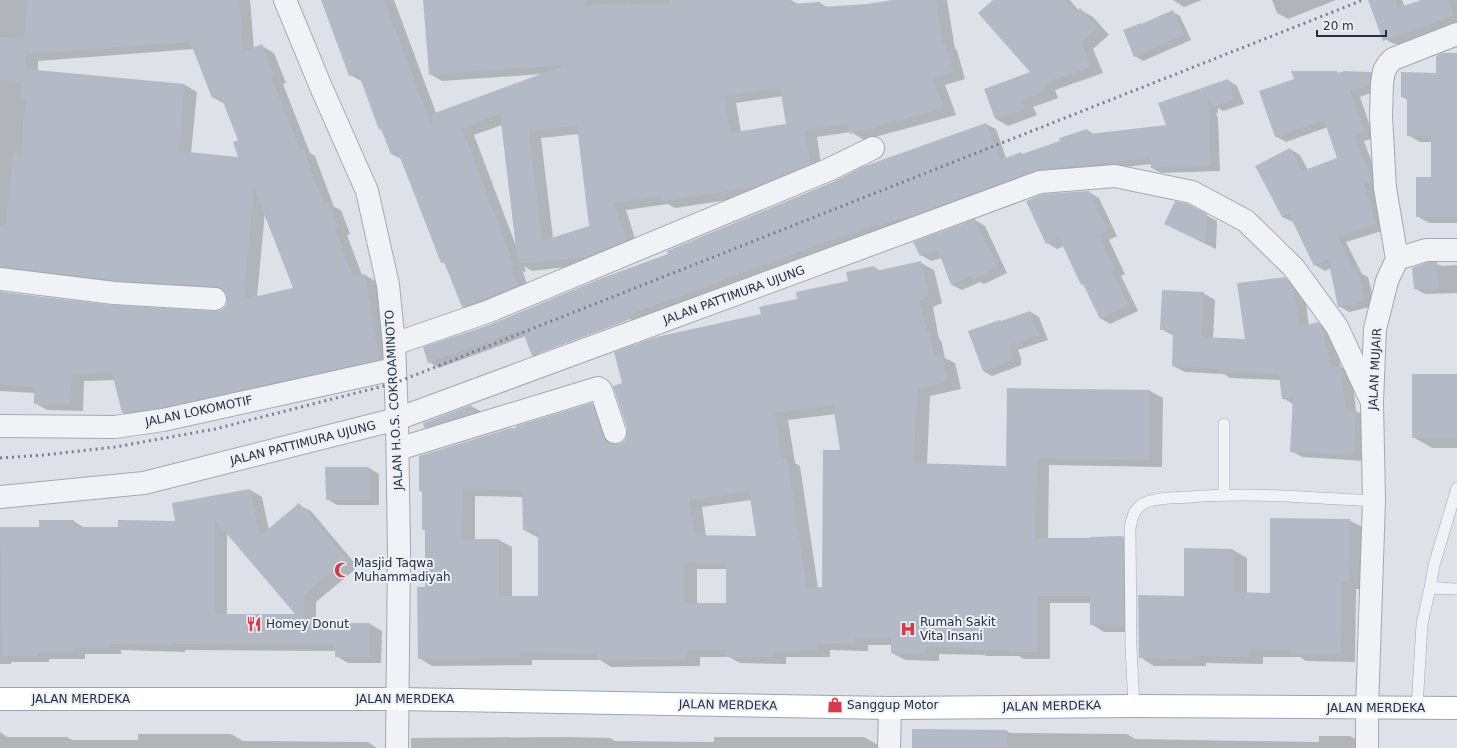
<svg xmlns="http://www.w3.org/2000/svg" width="1457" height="748" font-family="'DejaVu Sans',sans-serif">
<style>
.shadow{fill:#0003;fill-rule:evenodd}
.building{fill:#b4bac5;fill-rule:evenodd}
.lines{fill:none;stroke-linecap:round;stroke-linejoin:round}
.service-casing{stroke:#a3a8b2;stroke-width:12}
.minor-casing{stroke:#a3a8b2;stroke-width:24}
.tertiary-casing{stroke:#a3a8b2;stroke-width:24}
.primary-casing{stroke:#9ca5b5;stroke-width:24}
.service{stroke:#f0f2f6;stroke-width:11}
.minor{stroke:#f0f2f6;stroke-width:22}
.tertiary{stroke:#f0f2f6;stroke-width:22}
.primary{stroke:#fff;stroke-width:22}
.rail{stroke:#768093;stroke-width:3;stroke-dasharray:2 4;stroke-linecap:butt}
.labels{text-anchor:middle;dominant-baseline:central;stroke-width:4;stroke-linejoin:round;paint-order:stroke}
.street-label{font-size:12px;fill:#262e40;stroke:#edf0f6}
.poi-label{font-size:12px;fill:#262e40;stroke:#edf0f6;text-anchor:start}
</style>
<rect width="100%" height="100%" fill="#dee1e8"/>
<path class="shadow" d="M 0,0 L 250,0 L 254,49 L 262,46 L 274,53 L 286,83 L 283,84 L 310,153 L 315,156 L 334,207 L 341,210 L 350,234 L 347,235 L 362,275 L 365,275 L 377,282 L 391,366 L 135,420 L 123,413 L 115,380 L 84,381 L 83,411 L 47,410 L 35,403 L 35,393 L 0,391 L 0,288 L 1,292 L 112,306 L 214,312 L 221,311 L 226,306 L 228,300 L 227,293 L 128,287 L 0,284 ZM 194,49 L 212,97 L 225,104 L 239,141 L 240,158 L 191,153 L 197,92 L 185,85 L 38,71 L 38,61 ZM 265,212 L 295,289 L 257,297 Z
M 322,0 L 394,0 L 436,113 L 542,74 L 442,81 L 430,74 L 424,0 L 791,0 L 798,4 L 820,3 L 828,8 L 867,5 L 897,0 L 947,0 L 955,49 L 957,50 L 965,79 L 945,85 L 956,115 L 864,140 L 851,132 L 817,137 L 822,171 L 768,194 L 675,208 L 668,204 L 626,210 L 638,248 L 600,263 L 532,271 L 524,266 L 526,271 L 523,272 L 530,293 L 475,314 L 463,307 L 447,265 L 442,262 L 402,159 L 391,154 L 383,130 L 380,129 L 363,82 L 350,75 ZM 783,96 L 787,124 L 741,132 L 736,103 ZM 502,125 L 516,246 L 474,135 ZM 579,134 L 590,226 L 553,238 L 541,138 Z
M 994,0 L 1070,0 L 1079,11 L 1081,10 L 1093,17 L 1109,35 L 1093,49 L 1103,73 L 1055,90 L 1058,98 L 1033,107 L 1037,115 L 1008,126 L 996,119 L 1032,72 Z
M 1173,0 L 1202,0 L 1184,7 Z
M 1272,0 L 1336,0 L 1288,19 L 1277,13 Z
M 1370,0 L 1402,0 L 1405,7 L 1423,0 L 1457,0 L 1457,25 L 1401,44 L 1394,44 L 1383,38 Z
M 1173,12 L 1180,16 L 1191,40 L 1143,61 L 1135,56 L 1141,24 L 1143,25 Z
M 1457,54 L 1457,223 L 1429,223 L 1417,216 L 1432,178 L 1432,142 L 1420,142 L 1408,135 L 1408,100 L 1402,97 L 1437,74 Z
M 1337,72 L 1340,74 L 1344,72 L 1371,73 L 1381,79 L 1379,90 L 1360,97 L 1374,138 L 1364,141 L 1381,187 L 1374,190 L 1385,230 L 1346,242 L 1362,274 L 1368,277 L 1375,306 L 1349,312 L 1339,306 L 1331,268 L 1325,271 L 1315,265 L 1294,222 L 1293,222 L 1282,217 L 1290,149 L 1300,155 L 1308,170 L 1339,158 L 1328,127 L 1286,142 L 1275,136 Z
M 1228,80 L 1237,86 L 1244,104 L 1223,111 L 1218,108 L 1218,113 L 1216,114 L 1218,118 L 1220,171 L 1161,173 L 1152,168 L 1152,164 L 1046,175 L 542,361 L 533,355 L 526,336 L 439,368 L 429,362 L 492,324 L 669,255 L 833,182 L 863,168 L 986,124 L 996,129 L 1006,158 L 1021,153 L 1024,155 L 1061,141 L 1087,130 L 1095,135 L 1167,126 ZM 630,319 L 631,320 L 538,355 L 538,353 Z
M 1089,192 L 1099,198 L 1117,236 L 1109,240 L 1125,274 L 1121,276 L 1138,311 L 1110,324 L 1100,318 L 1085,286 L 1082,284 L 1064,246 L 1057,249 L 1047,243 Z
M 1206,215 L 1217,221 L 1216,249 L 1165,224 Z
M 975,220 L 985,226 L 1007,273 L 984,284 L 980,282 L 962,290 L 952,285 L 942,258 L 931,261 L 921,255 Z
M 921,263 L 934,270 L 942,303 L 933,307 L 939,339 L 941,340 L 945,358 L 955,363 L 961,389 L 930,396 L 927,464 L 1007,467 L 1008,389 L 1150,391 L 1163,398 L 1162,467 L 1049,465 L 1048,539 L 1091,539 L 1123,537 L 1136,545 L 1136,632 L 1104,632 L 1091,624 L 1091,603 L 1050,603 L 1050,659 L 1023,659 L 1019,656 L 987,656 L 984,655 L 939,654 L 939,661 L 905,660 L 892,653 L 892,645 L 868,645 L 868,651 L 830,650 L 830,657 L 786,657 L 786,664 L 740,663 L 729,657 L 700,657 L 700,666 L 611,667 L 600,660 L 532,660 L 532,665 L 432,666 L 419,658 L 426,588 L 426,531 L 423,529 L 423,492 L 420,491 L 517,429 L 592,404 L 605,411 L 616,445 L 620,445 L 625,441 L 628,434 L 623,384 L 762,315 L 798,299 L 849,282 L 874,267 L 881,271 ZM 836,414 L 842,451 L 823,588 L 818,588 L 800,466 L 795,463 L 788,420 ZM 475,496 L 523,497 L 524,530 L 537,537 L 539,537 L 539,597 L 512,597 L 512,547 L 499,540 L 475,540 ZM 751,500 L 757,537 L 706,536 L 702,507 ZM 697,569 L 727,569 L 727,604 L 697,604 Z
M 1436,264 L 1442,266 L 1457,265 L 1457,293 L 1425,294 L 1414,288 Z
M 1285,278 L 1296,285 L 1305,296 L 1309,326 L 1318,323 L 1330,330 L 1333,335 L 1341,367 L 1352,373 L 1356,411 L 1367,417 L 1365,461 L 1302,457 L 1291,451 L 1293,404 L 1283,398 L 1281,380 L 1230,378 L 1224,374 L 1185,372 L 1173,366 L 1174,336 L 1161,329 L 1203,293 L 1215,300 L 1213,339 L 1246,340 Z
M 1030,312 L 1039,317 L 1048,340 L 1018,350 L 1021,358 L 1021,365 L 992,376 L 983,371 L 1002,322 Z
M 1457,375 L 1457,448 L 1432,448 L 1413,437 Z
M 471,406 L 482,412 L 484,418 L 435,433 L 425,427 Z
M 369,468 L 379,474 L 379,505 L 337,505 L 327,499 Z
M 250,490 L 262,497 L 269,530 L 299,505 L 311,511 L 358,567 L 316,602 L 316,624 L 370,624 L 382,631 L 381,663 L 348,663 L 336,656 L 336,651 L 185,650 L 185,652 L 121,650 L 121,654 L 85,654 L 85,659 L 49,659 L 49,662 L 11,662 L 11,664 L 0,664 L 0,528 L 40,528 L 73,521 L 85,528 L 119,528 L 176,522 ZM 227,532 L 297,615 L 227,615 Z
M 1349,520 L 1364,528 L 1363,589 L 1356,589 L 1355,662 L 1306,661 L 1300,657 L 1263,657 L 1263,664 L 1206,663 L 1206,666 L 1154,666 L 1140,657 L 1185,597 L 1233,550 L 1247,558 L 1247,593 L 1271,594 Z
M 1007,731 L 1010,733 L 1127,734 L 1135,739 L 1249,741 L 1319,742 L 1319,736 L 1350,736 L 1365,744 L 1365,748 L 913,748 Z
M 0,732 L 7,737 L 67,737 L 72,740 L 138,740 L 138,734 L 231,734 L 243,741 L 368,742 L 377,748 L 0,748 Z
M 569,737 L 610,738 L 615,741 L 714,742 L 714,737 L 864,737 L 878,745 L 878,748 L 411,748 L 411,738 Z"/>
<path class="building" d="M 27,0 L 239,0 L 243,52 L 262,44 L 274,76 L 271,77 L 300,149 L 303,148 L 324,204 L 329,202 L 338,227 L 335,228 L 353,276 L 365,274 L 379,360 L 161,408 L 122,413 L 112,373 L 72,374 L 71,405 L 34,404 L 34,387 L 0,385 L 0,292 L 112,305 L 214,311 L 221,310 L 226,306 L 227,300 L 226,293 L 222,288 L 216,287 L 115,281 L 0,267 L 0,225 L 6,225 L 13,152 L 21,153 L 25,101 L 20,100 L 21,81 L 0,80 L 0,37 L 24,39 ZM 189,39 L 212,98 L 221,97 L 238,140 L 233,142 L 238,157 L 179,151 L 185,84 L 26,69 L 26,54 L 189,42 ZM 254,188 L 293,288 L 244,299 Z
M 321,0 L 384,0 L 432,127 L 432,114 L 563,66 L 563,65 L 429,75 L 423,0 L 585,0 L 586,6 L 631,3 L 631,5 L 670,3 L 670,0 L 791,0 L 791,4 L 820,2 L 821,7 L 867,4 L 893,0 L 936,0 L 943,44 L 945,42 L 953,72 L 933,78 L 944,108 L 850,134 L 847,124 L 804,130 L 810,164 L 755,187 L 662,201 L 661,196 L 614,203 L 626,240 L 587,257 L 518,264 L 500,114 L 462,128 L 514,265 L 511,265 L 518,285 L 462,307 L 444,262 L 441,263 L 398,152 L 391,154 L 381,129 L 379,130 L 358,72 L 349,76 ZM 780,88 L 786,124 L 730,133 L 724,96 ZM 577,126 L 589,226 L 542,241 L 529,131 Z
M 993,0 L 1065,0 L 1076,12 L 1080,8 L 1098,28 L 1081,42 L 1091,67 L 1044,83 L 1046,91 L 1022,100 L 1025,109 L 995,119 L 984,89 L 1030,72 L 978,13 Z
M 1368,0 L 1395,0 L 1398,8 L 1421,0 L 1448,0 L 1454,15 L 1383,41 Z
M 1173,10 L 1184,35 L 1134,57 L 1123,30 L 1141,23 L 1141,24 Z
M 1442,53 L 1457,53 L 1457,217 L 1416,217 L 1416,177 L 1431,177 L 1431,136 L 1407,136 L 1407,97 L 1401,97 L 1401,72 L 1436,73 L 1436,56 Z
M 1291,71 L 1337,71 L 1338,73 L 1344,71 L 1371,72 L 1369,85 L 1350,91 L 1365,132 L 1354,135 L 1372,181 L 1364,184 L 1376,224 L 1337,236 L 1354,271 L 1358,270 L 1365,301 L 1338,307 L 1328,259 L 1314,266 L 1289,214 L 1282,217 L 1255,166 L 1290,148 L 1302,171 L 1337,158 L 1324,120 L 1275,137 L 1259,91 L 1294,79 Z
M 1228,79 L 1235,99 L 1213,107 L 1208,98 L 1209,108 L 1208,108 L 1209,112 L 1211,166 L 1151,168 L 1150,158 L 1036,170 L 903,219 L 902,218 L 878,226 L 877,224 L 797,252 L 797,253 L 724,279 L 725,280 L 625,316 L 626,321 L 532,356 L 522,329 L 428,363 L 423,347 L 492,324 L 602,278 L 668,254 L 667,251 L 833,182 L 862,167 L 986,123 L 1000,160 L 1021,152 L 1022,154 L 1060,141 L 1059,138 L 1087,129 L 1089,134 L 1166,125 L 1158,103 Z
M 1089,191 L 1108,230 L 1099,234 L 1115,269 L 1112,270 L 1128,305 L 1100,319 L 1083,284 L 1081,285 L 1059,238 L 1046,244 L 1026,201 L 1043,194 Z
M 1175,201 L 1188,204 L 1207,214 L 1206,244 L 1164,224 Z
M 975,219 L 998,267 L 973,279 L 971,276 L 951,285 L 938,250 L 920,256 L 913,242 Z
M 921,261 L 929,296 L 920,300 L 927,332 L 929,331 L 934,356 L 942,355 L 948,382 L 917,389 L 914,463 L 1006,466 L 1007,388 L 1150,390 L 1150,460 L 1037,458 L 1035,538 L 1090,538 L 1090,537 L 1123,536 L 1124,625 L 1090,625 L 1090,596 L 1038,596 L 1038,652 L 1009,652 L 1009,650 L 973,650 L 973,648 L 926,647 L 926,654 L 891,653 L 891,638 L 855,638 L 855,644 L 817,643 L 817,650 L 774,651 L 774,657 L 726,657 L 726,650 L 687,650 L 687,659 L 597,660 L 597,654 L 520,653 L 520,658 L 418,659 L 417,587 L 425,587 L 425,530 L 422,530 L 422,491 L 419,491 L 419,456 L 511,428 L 516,428 L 516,426 L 592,403 L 603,436 L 606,441 L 612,444 L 619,444 L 625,440 L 627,434 L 627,428 L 613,386 L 622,383 L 614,352 L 656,337 L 761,314 L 759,307 L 797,299 L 796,292 L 848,281 L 846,272 L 874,266 L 876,271 ZM 833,405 L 840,450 L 823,450 L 822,587 L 807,588 L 787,457 L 782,458 L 775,413 ZM 463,489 L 522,490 L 523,530 L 538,530 L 538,596 L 499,596 L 499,539 L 462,539 ZM 749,491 L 756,536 L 695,535 L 689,500 ZM 684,562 L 726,563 L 726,603 L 684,603 Z
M 1428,262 L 1437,262 L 1439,288 L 1414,289 L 1412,268 Z
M 1285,277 L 1294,289 L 1299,327 L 1318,322 L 1322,328 L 1331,367 L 1341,366 L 1345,409 L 1356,410 L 1354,455 L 1290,452 L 1293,398 L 1282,399 L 1279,374 L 1218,372 L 1218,369 L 1172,366 L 1173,330 L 1160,330 L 1162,290 L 1204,292 L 1202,337 L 1245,339 L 1237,283 Z
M 1030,311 L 1039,335 L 1010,345 L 1012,353 L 1012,360 L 983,371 L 968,331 L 1000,320 L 1001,321 Z
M 1412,374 L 1457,374 L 1457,438 L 1412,438 Z
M 471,405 L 474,413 L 424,428 L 423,423 Z
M 325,467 L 369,467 L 369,500 L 326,500 Z
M 250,489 L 260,536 L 299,503 L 347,559 L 304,595 L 304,623 L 370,623 L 370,657 L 335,657 L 335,645 L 173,644 L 173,645 L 109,644 L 109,648 L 73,648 L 73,653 L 37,653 L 37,656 L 2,656 L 0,527 L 39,527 L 39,520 L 74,520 L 74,527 L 118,527 L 118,520 L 175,521 L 172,503 ZM 215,520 L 295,614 L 215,614 Z
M 1270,518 L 1350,519 L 1349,582 L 1342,582 L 1341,654 L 1291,654 L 1291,650 L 1249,649 L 1249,657 L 1192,656 L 1192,659 L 1139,658 L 1138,595 L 1184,596 L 1184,548 L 1233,549 L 1233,592 L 1270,593 Z
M 912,729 L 1007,730 L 1007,748 L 912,748 Z"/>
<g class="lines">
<defs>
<path id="service" d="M 1224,494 L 1224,424
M 1430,588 L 1457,589
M 1134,706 L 1131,647 L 1130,528 C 1132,517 1135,506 1147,502 C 1160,497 1177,498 1190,497 C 1251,492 1313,498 1374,501
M 1417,708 L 1422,624 L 1430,588 L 1434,565 L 1457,488"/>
<path id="minor" d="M 1397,259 L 1426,250 L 1457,250
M 0,279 L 114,293 L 215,299
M 394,344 L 487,312 L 828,170 L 873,148
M 0,426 L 115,427 L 163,420 L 394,369
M 398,449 L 598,388 L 601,390 L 615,432
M 0,497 L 144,483 L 397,419 L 1040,182 L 1115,176 L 1192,192 L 1246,221 L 1294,268 L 1337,327 L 1372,402
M 1367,708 L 1374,501 L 1372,402 L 1375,329 L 1387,281 L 1397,259 L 1385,188 L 1381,116 L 1382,83 L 1384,71 L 1388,64 L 1393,59 L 1457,34
M 889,748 L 890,708"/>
<path id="tertiary" d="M 285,0 L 321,87 L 367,191 L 388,285 L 394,344 L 397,419 L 399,551 L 397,748
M 1367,708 L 1367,748"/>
<path id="primary" d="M 0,699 L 398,699 L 890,708 L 1134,706 L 1457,708"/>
</defs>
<use href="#service" class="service-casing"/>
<use href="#minor" class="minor-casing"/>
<use href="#tertiary" class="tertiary-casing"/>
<use href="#primary" class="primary-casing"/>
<use href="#service" class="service"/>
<use href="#minor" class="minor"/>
<use href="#tertiary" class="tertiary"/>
<use href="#primary" class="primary"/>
<path class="rail" d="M 0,458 L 44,455 L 115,447 L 215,429 L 395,383 L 1363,0"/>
</g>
<defs>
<symbol id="mosque-bare" viewBox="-9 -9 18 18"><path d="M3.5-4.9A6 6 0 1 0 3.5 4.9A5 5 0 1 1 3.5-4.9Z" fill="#d63a4c" stroke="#edf0f6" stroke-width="2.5" paint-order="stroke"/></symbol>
<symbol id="restaurant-bare" viewBox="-9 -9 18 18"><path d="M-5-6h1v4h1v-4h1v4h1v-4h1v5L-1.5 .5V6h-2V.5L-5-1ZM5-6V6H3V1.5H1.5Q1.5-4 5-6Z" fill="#d63a4c" stroke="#edf0f6" stroke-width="2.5" paint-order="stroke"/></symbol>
<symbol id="hospital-bare" viewBox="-9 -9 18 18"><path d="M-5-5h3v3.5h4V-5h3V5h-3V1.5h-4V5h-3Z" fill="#d63a4c" stroke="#edf0f6" stroke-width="2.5" paint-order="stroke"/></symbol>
<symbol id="shop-bare" viewBox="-9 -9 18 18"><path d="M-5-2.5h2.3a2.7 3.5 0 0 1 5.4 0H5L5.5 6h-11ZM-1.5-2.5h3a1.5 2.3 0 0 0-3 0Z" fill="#d63a4c" stroke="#edf0f6" stroke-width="2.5" paint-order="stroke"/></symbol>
</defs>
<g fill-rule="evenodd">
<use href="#mosque-bare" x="331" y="559" width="22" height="22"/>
<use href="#restaurant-bare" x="243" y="613" width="22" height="22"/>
<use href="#hospital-bare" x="897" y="618" width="22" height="22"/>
<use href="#shop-bare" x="824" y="694" width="22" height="22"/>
</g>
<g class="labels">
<g class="street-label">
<text transform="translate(734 295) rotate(-20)">JALAN PATTIMURA UJUNG</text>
<text transform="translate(1375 369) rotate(-87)">JALAN MUJAIR</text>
<text transform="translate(394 400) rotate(-93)">JALAN H.O.S. COKROAMINOTO</text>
<text transform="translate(199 411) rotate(-12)">JALAN LOKOMOTIF</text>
<text transform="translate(303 443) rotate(-14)">JALAN PATTIMURA UJUNG</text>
<text x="81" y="699">JALAN MERDEKA</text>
<text x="405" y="699">JALAN MERDEKA</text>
<text transform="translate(728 705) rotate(1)">JALAN MERDEKA</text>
<text transform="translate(1052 706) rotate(-1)">JALAN MERDEKA</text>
<text x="1376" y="708">JALAN MERDEKA</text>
</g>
<g class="poi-label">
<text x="354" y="563">Masjid Taqwa<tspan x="354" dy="14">Muhammadiyah</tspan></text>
<text x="920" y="622">Rumah Sakit<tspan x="920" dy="14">Vita Insani</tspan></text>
<text x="266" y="624">Homey Donut</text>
<text x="847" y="705">Sanggup Motor</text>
</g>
</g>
<path d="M1317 30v6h69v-6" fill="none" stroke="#262e40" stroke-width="2"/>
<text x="1323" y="30" font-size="12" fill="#262e40" stroke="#edf0f6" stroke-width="3" paint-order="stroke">20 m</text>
</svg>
